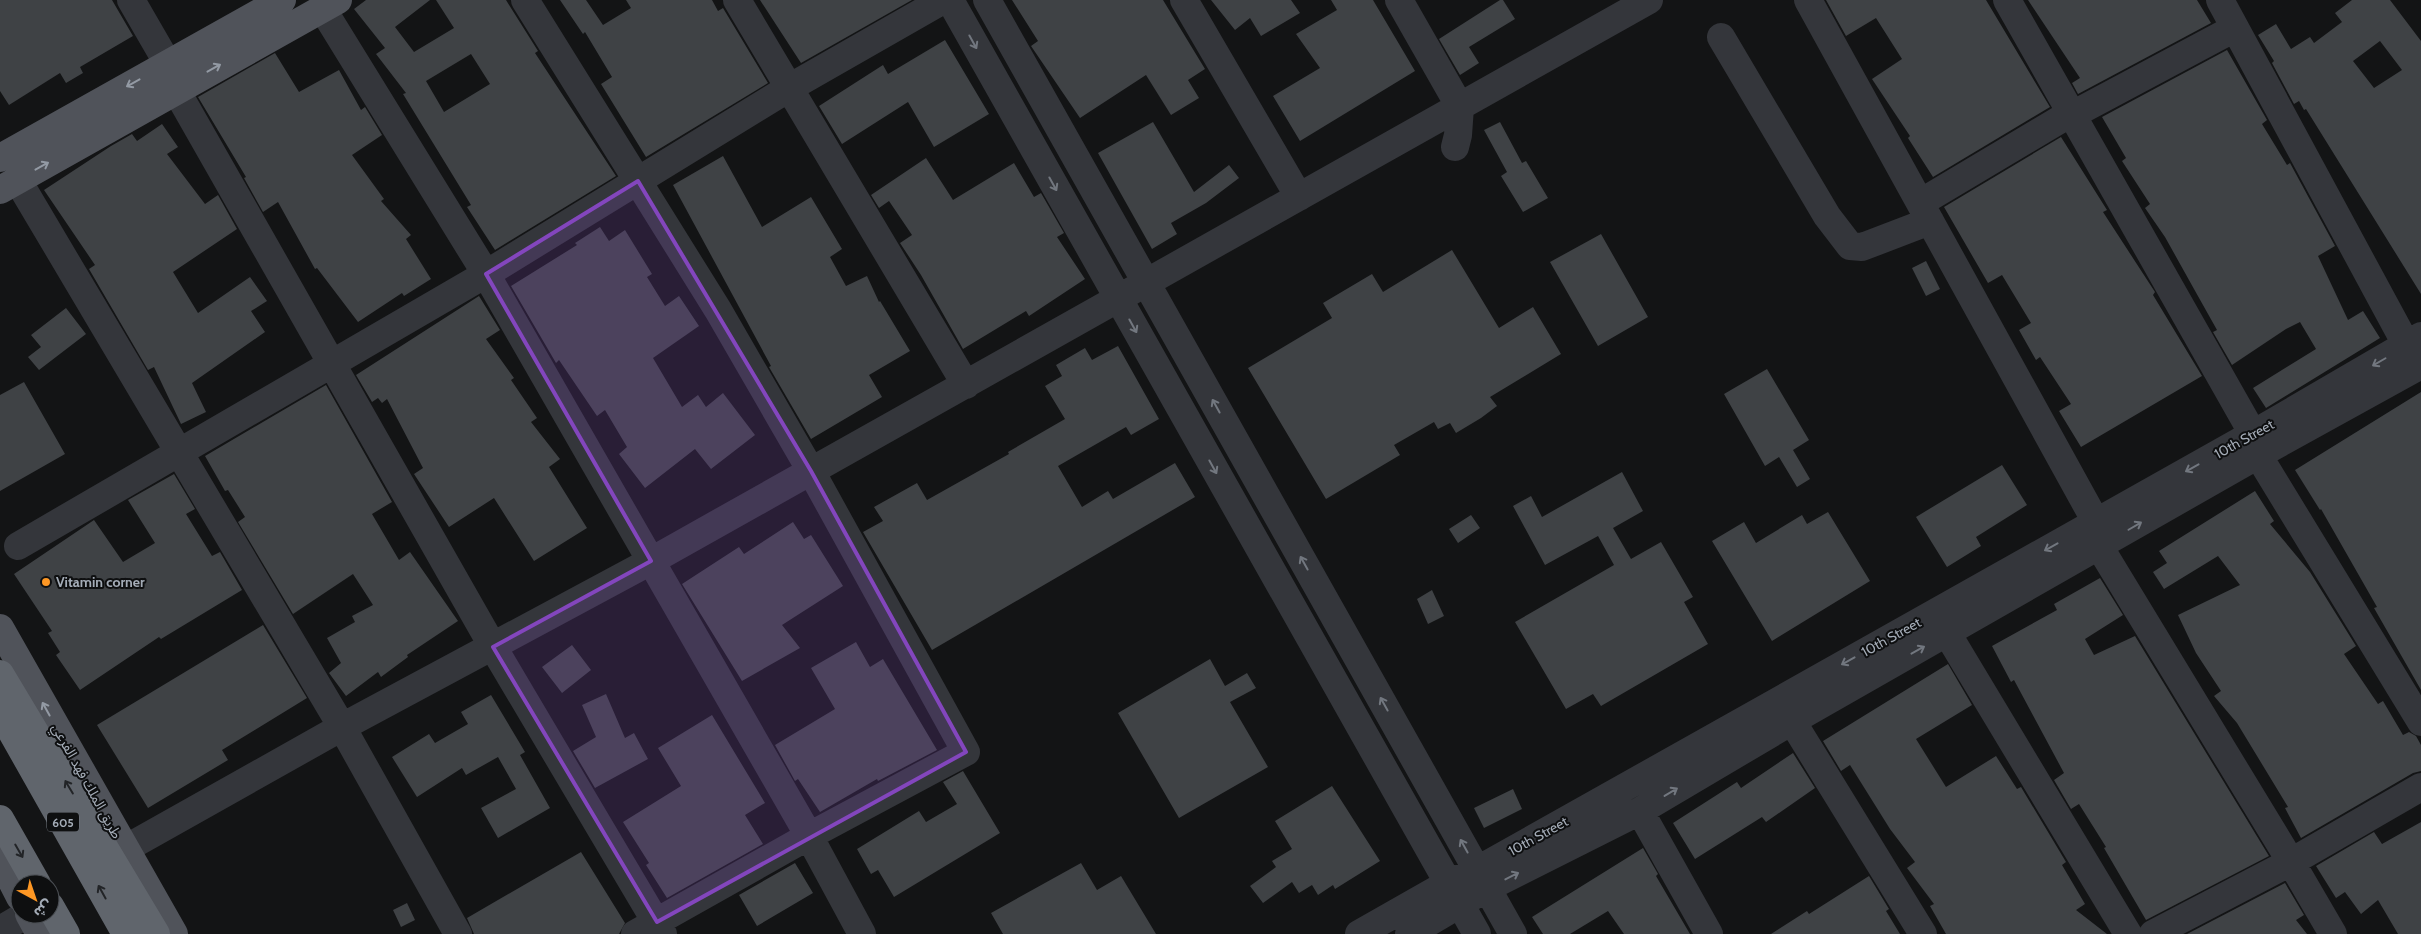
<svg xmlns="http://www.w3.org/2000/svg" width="2421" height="934" font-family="Cabin,'Noto Sans Arabic',sans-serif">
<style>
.building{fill:#3f4245;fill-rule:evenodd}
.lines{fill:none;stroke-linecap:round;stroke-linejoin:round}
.minor{stroke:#34363b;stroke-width:28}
.major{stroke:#50535a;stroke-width:28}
.highway{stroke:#60656c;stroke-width:28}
.oneway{stroke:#72777f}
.oneway2{stroke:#939aa4}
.oneway3{stroke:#222427}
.marked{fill:#8346bd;fill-opacity:0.2;stroke:#8346bd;stroke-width:4;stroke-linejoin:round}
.poi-dot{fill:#fd9724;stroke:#0e0f10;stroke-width:2}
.labels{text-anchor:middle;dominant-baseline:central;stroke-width:4;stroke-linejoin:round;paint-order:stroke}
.shield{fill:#0e0f10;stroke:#777d85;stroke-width:1}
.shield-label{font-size:12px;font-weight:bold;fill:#a4acb7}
.street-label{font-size:14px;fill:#a4acb7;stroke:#0e0f10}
.poi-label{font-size:14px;font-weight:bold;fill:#a4acb7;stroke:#0e0f10;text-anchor:start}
</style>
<rect width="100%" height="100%" fill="#131415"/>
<path class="building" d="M 0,0 L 112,0 L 133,36 L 80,67 L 83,73 L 66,83 L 60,73 L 9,105 L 0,91 Z
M 366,0 L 430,0 L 395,27 L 414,52 L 454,28 L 436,0 L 506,0 L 538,51 L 535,53 L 616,176 L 495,250 L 467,207 L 471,205 L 403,94 L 406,93 L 376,54 L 385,48 L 354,9 ZM 471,54 L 490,84 L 444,112 L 426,81 Z
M 560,0 L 586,0 L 603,25 L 631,8 L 626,0 L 712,0 L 718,11 L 723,8 L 768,83 L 646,157 L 601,84 L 612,77 L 585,32 L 583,34 Z
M 760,0 L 912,0 L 801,63 Z
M 1012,0 L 1163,0 L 1205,69 L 1188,80 L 1199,98 L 1171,115 L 1146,75 L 1080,118 L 1031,46 L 1038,41 Z
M 1211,0 L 1291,0 L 1300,13 L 1261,36 L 1250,18 L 1235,30 Z
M 1331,0 L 1373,0 L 1415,71 L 1300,141 L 1273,96 L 1320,68 L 1296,34 L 1337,10 Z
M 1500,0 L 1503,0 L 1515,19 L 1469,47 L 1479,63 L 1460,75 L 1439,39 Z
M 1826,0 L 1986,0 L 2050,107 L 1933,177 L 1908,138 L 1910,136 L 1872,79 L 1902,59 L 1876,18 L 1846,36 Z
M 2028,0 L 2197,0 L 2211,23 L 2078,94 L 2072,83 L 2080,78 Z
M 2352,0 L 2390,0 L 2421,41 L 2421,294 L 2306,109 L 2304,110 L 2299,101 L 2294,104 L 2272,63 L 2274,61 L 2258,35 L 2276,24 L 2291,49 L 2310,37 L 2314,43 L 2342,22 L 2335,13 ZM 2380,41 L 2402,70 L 2374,88 L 2353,61 Z
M 945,40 L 989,114 L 934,147 L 908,102 L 842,144 L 819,106 L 883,65 L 888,74 Z
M 2227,50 L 2267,120 L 2262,124 L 2287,165 L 2290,163 L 2335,246 L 2318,256 L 2348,320 L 2363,311 L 2380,338 L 2266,408 L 2253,388 L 2316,349 L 2300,322 L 2286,329 L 2232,365 L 2213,332 L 2217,330 L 2194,289 L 2165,237 L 2145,208 L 2150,204 L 2122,161 L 2126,158 L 2102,117 Z
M 275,53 L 299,92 L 339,70 L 361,110 L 365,107 L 382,135 L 352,155 L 384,199 L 381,201 L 411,235 L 406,239 L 431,279 L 404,296 L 402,293 L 358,322 L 317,268 L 315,269 L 278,202 L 263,212 L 244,178 L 246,177 L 198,97 Z
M 1153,122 L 1194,192 L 1229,165 L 1239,178 L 1206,203 L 1171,223 L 1177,234 L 1152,249 L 1098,153 Z
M 1500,122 L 1522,163 L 1526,161 L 1548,198 L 1523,212 L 1501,176 L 1507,172 L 1484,130 Z
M 162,124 L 178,147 L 167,154 L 205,204 L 218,195 L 237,229 L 173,272 L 198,313 L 250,277 L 267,301 L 251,311 L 265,332 L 192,383 L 206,412 L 181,424 L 154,367 L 148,370 L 89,269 L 95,265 L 44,190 L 111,146 L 132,134 L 137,141 Z
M 2061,137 L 2107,210 L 2103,212 L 2155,292 L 2153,295 L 2202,376 L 2081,447 L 2059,411 L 2071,404 L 2040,357 L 2036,360 L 2019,330 L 2031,323 L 2002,275 L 1988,283 L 1944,207 Z
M 723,156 L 762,227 L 811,197 L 842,249 L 830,257 L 846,286 L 867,276 L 879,302 L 880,301 L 910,351 L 869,375 L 882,397 L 811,439 L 769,367 L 771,366 L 673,185 Z
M 926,158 L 953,200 L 1014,163 L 1034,197 L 1041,193 L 1064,233 L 1057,237 L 1085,279 L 1029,316 L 1026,311 L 963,349 L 921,275 L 900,243 L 912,235 L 889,201 L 879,208 L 871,195 Z
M 600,227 L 609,241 L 625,230 L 652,274 L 647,277 L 665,306 L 679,296 L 699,326 L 653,358 L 682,407 L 698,395 L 706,407 L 723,393 L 755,435 L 711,469 L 695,449 L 645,488 L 619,454 L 627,447 L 605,410 L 597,416 L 559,360 L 556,363 L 511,286 L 577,245 L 575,243 Z
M 1601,234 L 1648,317 L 1598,346 L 1550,262 Z
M 1452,250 L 1499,328 L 1533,307 L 1561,354 L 1490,397 L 1497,406 L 1481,418 L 1456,433 L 1450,423 L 1438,429 L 1434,422 L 1394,445 L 1400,455 L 1326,499 L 1248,368 L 1332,318 L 1323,303 L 1372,274 L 1383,292 Z
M 1926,261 L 1940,289 L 1926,296 L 1912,268 Z
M 479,296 L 500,330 L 486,339 L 514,378 L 511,380 L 537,418 L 531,422 L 560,459 L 549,467 L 587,528 L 534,561 L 494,498 L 449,527 L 414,474 L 423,468 L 387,399 L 382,403 L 378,398 L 372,402 L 356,375 Z
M 66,308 L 86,334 L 39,370 L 28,357 L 41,347 L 31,335 Z
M 1118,346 L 1159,419 L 1131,435 L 1126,427 L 1058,466 L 1082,507 L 1108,491 L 1113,499 L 1175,463 L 1195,497 L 932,650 L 863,532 L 883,521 L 874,507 L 917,483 L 927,500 L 1009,454 L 1008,452 L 1065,419 L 1045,386 L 1062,376 L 1056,365 L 1085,348 L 1092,360 Z
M 1767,369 L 1809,440 L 1793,450 L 1810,479 L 1797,487 L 1779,457 L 1765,466 L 1724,394 Z
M 24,382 L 65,454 L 0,491 L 0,395 Z
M 326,385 L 392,502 L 372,514 L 399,560 L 410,552 L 458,621 L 407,655 L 408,657 L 381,677 L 378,672 L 346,696 L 329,673 L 341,663 L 327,638 L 355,622 L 352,616 L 373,605 L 353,574 L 293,614 L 238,522 L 245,517 L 228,490 L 225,491 L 205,456 Z
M 2421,392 L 2421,690 L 2374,608 L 2377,607 L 2321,509 L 2320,510 L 2295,470 Z
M 2002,465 L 2027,505 L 1976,537 L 1981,546 L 1947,567 L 1916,517 Z
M 1622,472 L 1643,511 L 1613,528 L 1631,559 L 1661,542 L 1693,597 L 1684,602 L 1708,644 L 1601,706 L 1593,694 L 1566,709 L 1515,622 L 1614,565 L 1598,536 L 1545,565 L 1513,506 L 1531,496 L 1542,517 Z
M 174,474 L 195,509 L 186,514 L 212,556 L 220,552 L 242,590 L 161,639 L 159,637 L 80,690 L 56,655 L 60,652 L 48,633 L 52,631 L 14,574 L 94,520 L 123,562 L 155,543 L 128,500 Z
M 2255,491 L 2274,521 L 2270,524 L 2310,572 L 2356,646 L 2344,654 L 2378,704 L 2383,701 L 2403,735 L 2409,732 L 2416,736 L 2421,745 L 2421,771 L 2413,773 L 2301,838 L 2285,808 L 2288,807 L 2237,723 L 2214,696 L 2221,691 L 2196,653 L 2178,615 L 2240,585 L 2218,556 L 2164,589 L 2153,572 L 2167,563 L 2159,551 Z
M 1828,512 L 1870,581 L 1772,641 L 1712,541 L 1744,522 L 1756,543 L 1802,515 L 1807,524 Z
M 1471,515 L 1480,528 L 1458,543 L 1449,529 Z
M 793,522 L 804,539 L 811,535 L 843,586 L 782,625 L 800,648 L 742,681 L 682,584 L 739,547 L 744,554 Z
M 2100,578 L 2123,615 L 2085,639 L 2094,655 L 2135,636 L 2269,856 L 2146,920 L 2104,848 L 2106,847 L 2079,804 L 2071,809 L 2054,780 L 2064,773 L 2014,680 L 2011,682 L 1992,646 L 2057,610 L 2054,604 Z
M 1432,590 L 1444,616 L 1428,624 L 1417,599 Z
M 263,625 L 307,698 L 222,750 L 228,760 L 148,808 L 97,725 Z
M 856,642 L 870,667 L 883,659 L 937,750 L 878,781 L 877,779 L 820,812 L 798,779 L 795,781 L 775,745 L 835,709 L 811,668 Z
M 572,645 L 591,670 L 562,693 L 542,667 Z
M 1210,659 L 1225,686 L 1247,673 L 1256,688 L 1230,702 L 1268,767 L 1179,818 L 1118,713 Z
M 1948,664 L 1972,705 L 1916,739 L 1946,787 L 1996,756 L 2017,789 L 2021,787 L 2066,862 L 2062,865 L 2085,904 L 2076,910 L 2107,934 L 1946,934 L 1930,906 L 1934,904 L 1907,868 L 1915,862 L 1890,829 L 1850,765 L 1841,771 L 1823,741 Z
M 606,694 L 625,738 L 634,733 L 648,759 L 595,788 L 573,751 L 596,737 L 582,705 Z
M 491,695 L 525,752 L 520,755 L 550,808 L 498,838 L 481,808 L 516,789 L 498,757 L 466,775 L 462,768 L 417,797 L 392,757 L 429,734 L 435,743 L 468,724 L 461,712 Z
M 712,715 L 765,803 L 745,815 L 763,844 L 667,898 L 646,865 L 649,863 L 623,822 L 681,786 L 658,748 Z
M 1793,753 L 1815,788 L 1766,822 L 1762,817 L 1695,859 L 1673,823 L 1737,782 L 1741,788 Z
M 963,771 L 1000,833 L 894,897 L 878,870 L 871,874 L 857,849 L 919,811 L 926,822 L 957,804 L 943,782 Z
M 1332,786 L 1380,861 L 1335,889 L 1333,885 L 1318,895 L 1312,885 L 1299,893 L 1292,882 L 1263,903 L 1250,886 L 1276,867 L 1272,861 L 1292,849 L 1275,821 Z
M 1513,789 L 1522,809 L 1484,828 L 1474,808 Z
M 2421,822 L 2421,934 L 2398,934 L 2378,900 L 2361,914 L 2345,892 L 2336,898 L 2316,866 L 2374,832 L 2382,844 Z
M 1643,848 L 1658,874 L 1656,876 L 1690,934 L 1624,934 L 1608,911 L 1570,934 L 1543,934 L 1532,917 Z
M 581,852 L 625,923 L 619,934 L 474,934 L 467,918 Z
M 795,863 L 813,893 L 757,926 L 739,895 Z
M 1081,863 L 1097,890 L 1121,876 L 1156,934 L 1003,934 L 991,913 Z
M 1869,876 L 1889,909 L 1886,911 L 1900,934 L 1771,934 L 1807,911 L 1809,914 Z
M 2285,883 L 2304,915 L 2296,920 L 2307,934 L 2187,934 Z
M 407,903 L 415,920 L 401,927 L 393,910 Z"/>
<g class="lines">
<path class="minor" d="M 131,0 L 168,64
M 525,0 L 718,310 L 811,471 L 966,752 L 809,836 L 635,934
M 737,0 L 966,385
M 950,0 L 1477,934
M 987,0 L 1513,934
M 1184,0 L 1299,197
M 1399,0 L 1460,107 L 1458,135 L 1455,147
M 1808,0 L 2096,522
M 2007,0 L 2253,434
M 2220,0 L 2407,346
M 322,8 L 486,274 L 809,836 L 862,934
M 1721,37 L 1827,216 L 1850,246 L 1862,247 L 1930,221
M 176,90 L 493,647 L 663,934
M 2072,115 L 2235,28
M 17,179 L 342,727 L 458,934
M 1920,203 L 2071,113
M 2258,455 L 2421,722
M 18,546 L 486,274 L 789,88 L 943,0
M 2099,546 L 2291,862 L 2333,934
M 1947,633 L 2128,934
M 1792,721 L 1923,934
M 1640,811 L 1709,934
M 125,849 L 342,727 L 651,561 L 1649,0
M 0,930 L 27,914
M 1359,934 L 1447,884 L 1474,872 L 2253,434 L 2421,336
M 1409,934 L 1487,888 L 1640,811 L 1792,721 L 2258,455 L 2421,365
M 2153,934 L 2291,862 L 2421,787"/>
<path class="major" d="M 0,158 L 282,0
M 0,190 L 338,0
M 0,628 L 174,934
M 0,858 L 20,897
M 29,914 L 40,934"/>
<path class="highway" d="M 0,674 L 156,934
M 0,711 L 126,934
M 0,819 L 37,884
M 50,906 L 66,934"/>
</g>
<defs><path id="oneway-shaft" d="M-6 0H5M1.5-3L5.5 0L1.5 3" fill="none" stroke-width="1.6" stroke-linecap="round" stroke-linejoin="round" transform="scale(1.25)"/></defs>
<g class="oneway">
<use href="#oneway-shaft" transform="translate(973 42) rotate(61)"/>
<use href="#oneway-shaft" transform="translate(1053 184) rotate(61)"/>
<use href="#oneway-shaft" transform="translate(1133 326) rotate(61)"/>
<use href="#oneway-shaft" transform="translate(2379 362) rotate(150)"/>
<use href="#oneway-shaft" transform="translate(1216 406) rotate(-119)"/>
<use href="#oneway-shaft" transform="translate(1213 467) rotate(61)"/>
<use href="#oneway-shaft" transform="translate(2192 468) rotate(151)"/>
<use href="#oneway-shaft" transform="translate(2135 526) rotate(-30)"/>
<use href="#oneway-shaft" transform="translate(2051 547) rotate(151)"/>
<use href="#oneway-shaft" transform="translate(1304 563) rotate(-119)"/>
<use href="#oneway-shaft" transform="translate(1918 650) rotate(-29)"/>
<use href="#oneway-shaft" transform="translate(1848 661) rotate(151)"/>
<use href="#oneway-shaft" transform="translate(1384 704) rotate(-119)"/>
<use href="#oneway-shaft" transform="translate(1671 792) rotate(-31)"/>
<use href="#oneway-shaft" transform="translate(1464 846) rotate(-119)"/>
<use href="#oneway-shaft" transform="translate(1512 876) rotate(-27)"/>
</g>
<g class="oneway2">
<use href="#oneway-shaft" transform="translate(214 68) rotate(-29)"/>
<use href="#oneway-shaft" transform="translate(133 83) rotate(151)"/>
<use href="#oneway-shaft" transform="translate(42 166) rotate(-29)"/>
<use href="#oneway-shaft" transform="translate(46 709) rotate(-119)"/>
</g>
<g class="oneway3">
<use href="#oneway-shaft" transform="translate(69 787) rotate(-121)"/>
<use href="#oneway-shaft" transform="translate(19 851) rotate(60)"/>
<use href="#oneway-shaft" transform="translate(102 892) rotate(-119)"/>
</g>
<path class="marked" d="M 638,181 L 811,471 L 966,752 L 657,922 L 493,647 L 651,561 L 486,274 Z"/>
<circle class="poi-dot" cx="46" cy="582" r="5"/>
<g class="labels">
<rect class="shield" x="47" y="812.5" width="32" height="19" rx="4"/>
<g class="shield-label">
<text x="63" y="822">605</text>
</g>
<g class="street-label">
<text transform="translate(2244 439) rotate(-29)">10th Street</text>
<text transform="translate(1891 637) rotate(-29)">10th Street</text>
<text transform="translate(87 781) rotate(61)">طريق الملك فهد الفرعي</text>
<text transform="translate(1538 836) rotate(-29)">10th Street</text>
</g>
<g class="poi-label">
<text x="56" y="582">Vitamin corner</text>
</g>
</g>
<g transform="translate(35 899) rotate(140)"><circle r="24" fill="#0e0f10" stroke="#4a4e53"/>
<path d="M0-4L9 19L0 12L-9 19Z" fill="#fd9724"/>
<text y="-8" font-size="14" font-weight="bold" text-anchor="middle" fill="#a4acb7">ش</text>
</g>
</svg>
